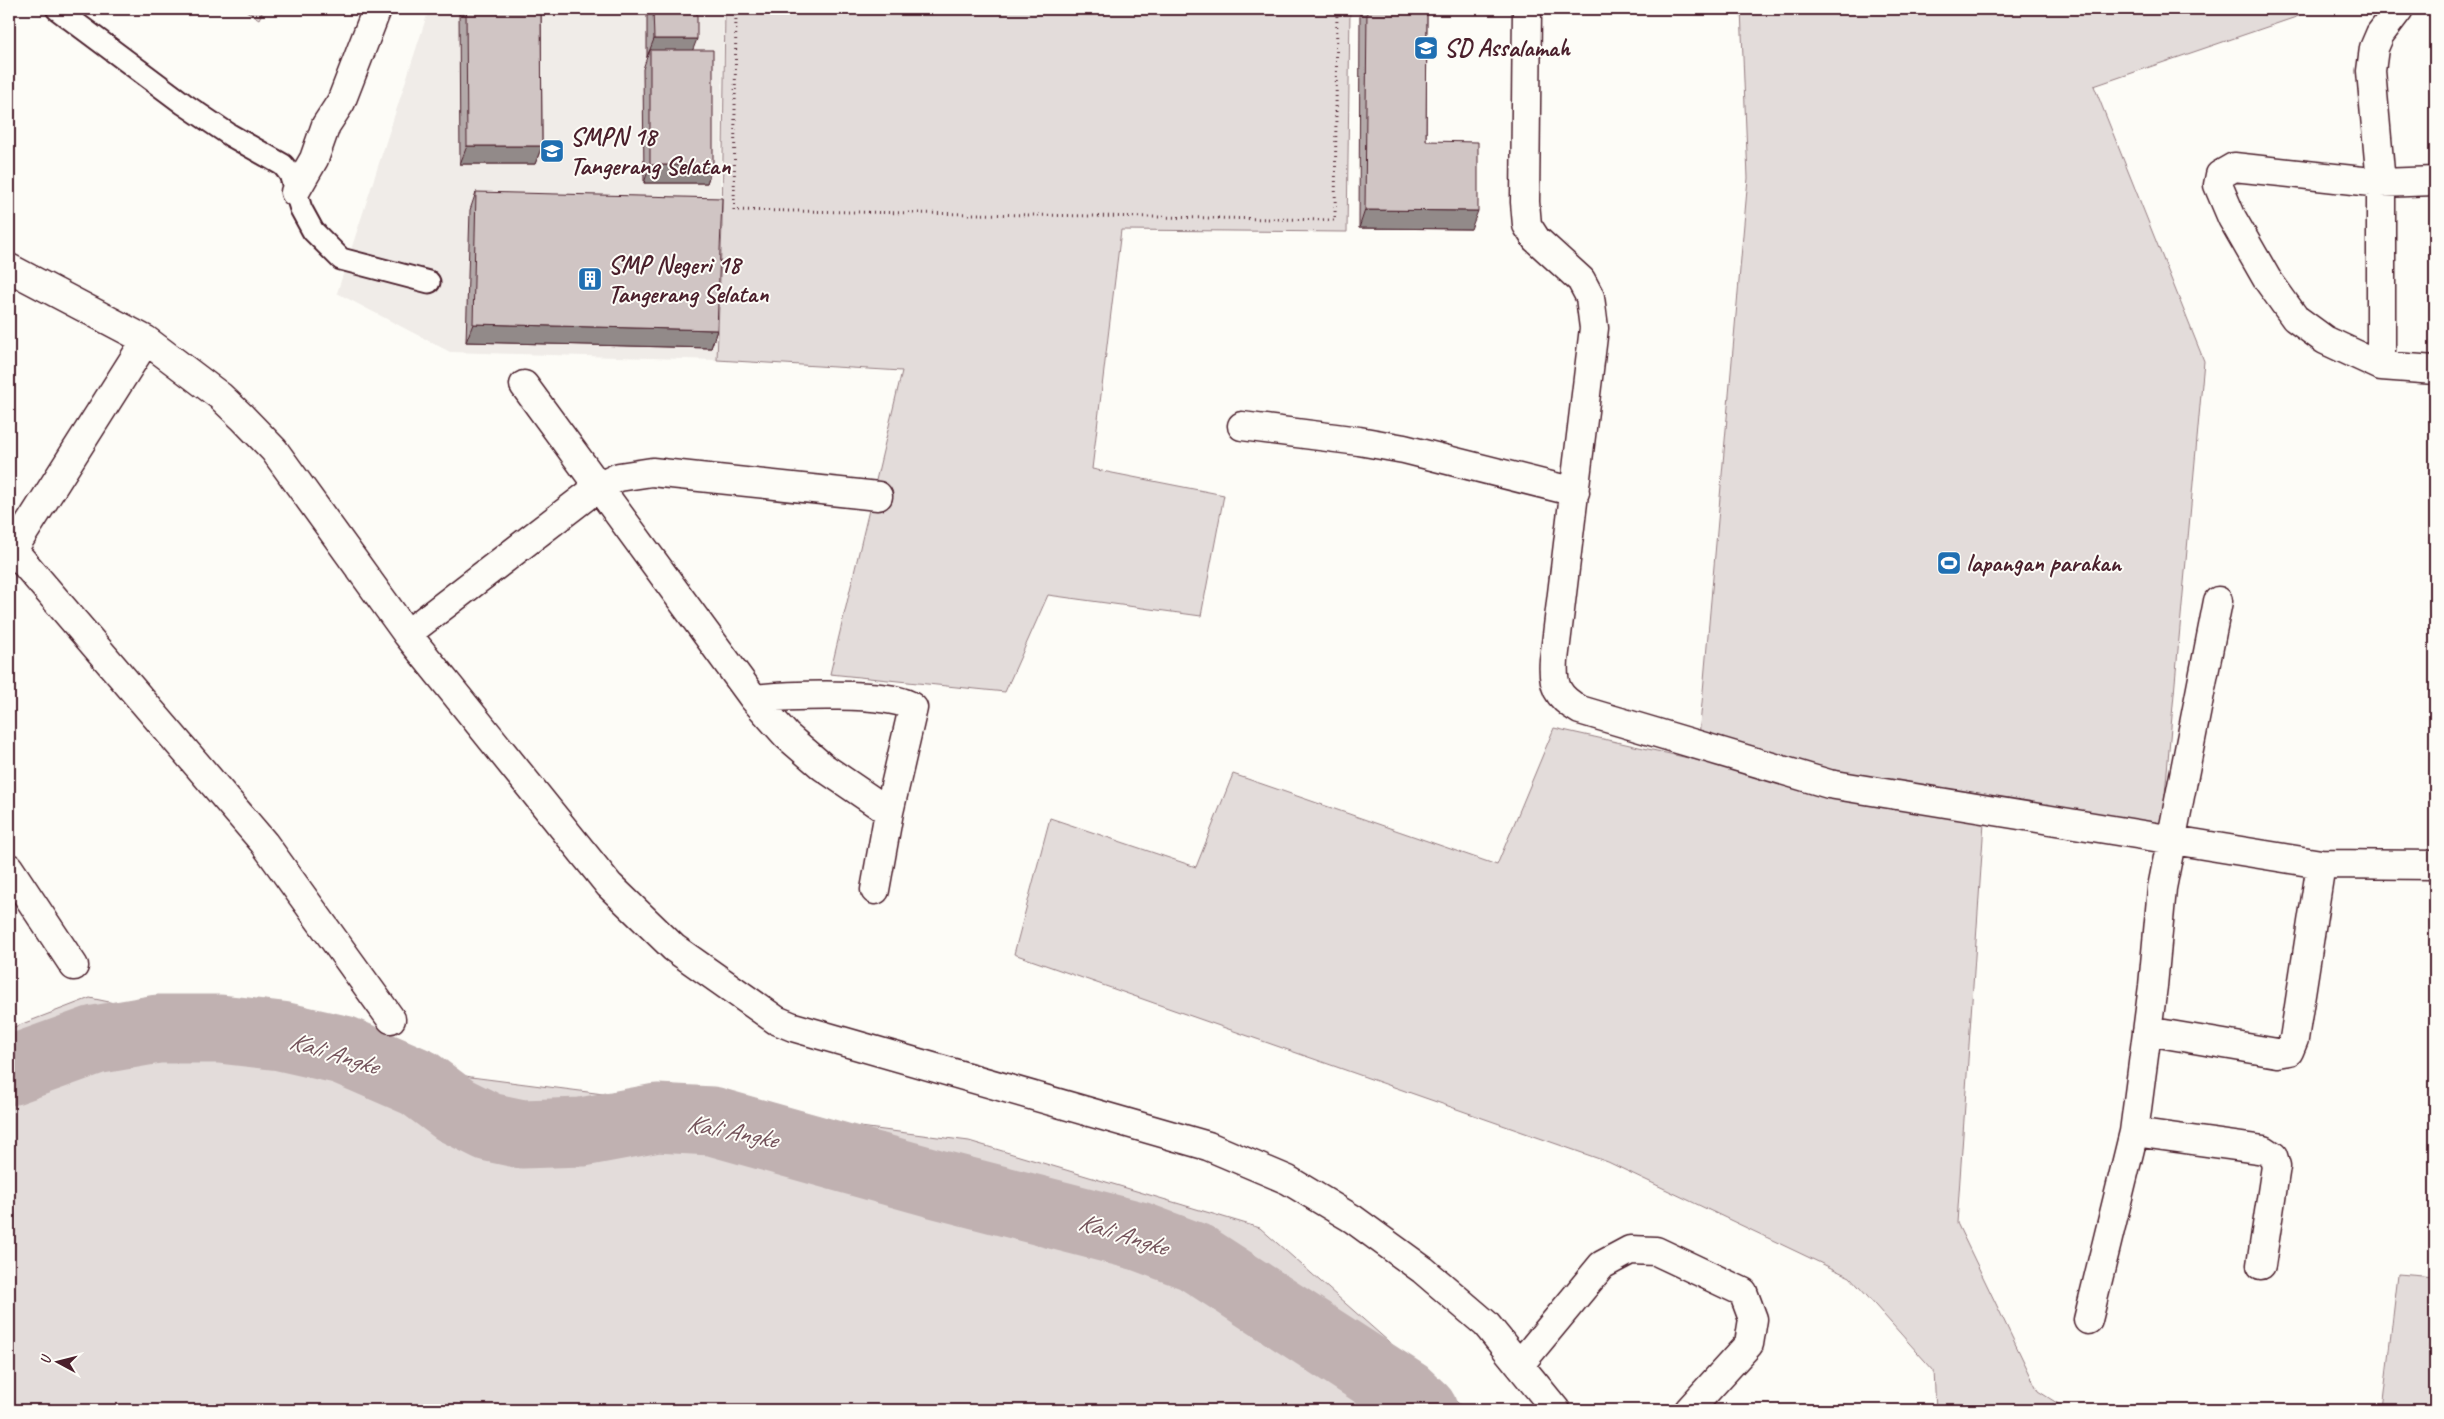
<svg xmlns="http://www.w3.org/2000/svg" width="2444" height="1419" font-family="Caveat,sans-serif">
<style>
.built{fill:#f0ece8}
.green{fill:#e3dcda;stroke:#967e82}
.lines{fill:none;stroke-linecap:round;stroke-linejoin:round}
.river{stroke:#c0b1b1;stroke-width:69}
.lane-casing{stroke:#4a1f2b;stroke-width:25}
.street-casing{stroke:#4a1f2b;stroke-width:31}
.path{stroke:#4a1f2b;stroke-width:3;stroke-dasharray:1 4;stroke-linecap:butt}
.lane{stroke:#fdfcf7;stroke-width:21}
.street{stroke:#fdfcf7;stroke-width:28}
.wall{fill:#b3a9a9;stroke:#4a1f2b}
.shaded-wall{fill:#928a89;stroke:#4a1f2b}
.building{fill:#d0c5c4;stroke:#4a1f2b}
.labels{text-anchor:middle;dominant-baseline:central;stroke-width:4;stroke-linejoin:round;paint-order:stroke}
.poi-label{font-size:25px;font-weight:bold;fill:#4a1f2b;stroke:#fdfcf7;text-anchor:start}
.water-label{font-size:26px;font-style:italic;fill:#73525a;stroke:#fdfcf7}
</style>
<rect width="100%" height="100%" fill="#fdfcf7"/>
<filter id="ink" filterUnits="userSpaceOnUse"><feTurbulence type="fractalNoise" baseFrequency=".02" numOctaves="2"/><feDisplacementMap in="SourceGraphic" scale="10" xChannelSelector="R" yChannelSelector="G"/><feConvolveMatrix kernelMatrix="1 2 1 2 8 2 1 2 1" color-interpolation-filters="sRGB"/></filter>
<g filter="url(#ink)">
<path class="built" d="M 429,9 L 724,9 L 717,360 L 450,352 L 337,293 Z"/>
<path class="green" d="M 243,9 L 264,9 L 259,19 Z
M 725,9 L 1350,9 L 1347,232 L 1121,230 L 1092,469 L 1224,495 L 1201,616 L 1048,595 L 1005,692 L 830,674 L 902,371 L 717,360 L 722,226 Z
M 1741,9 L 2299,9 L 2299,16 L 2094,86 L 2204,361 L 2162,827 L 1984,823 L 1957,1223 L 2038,1391 L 2068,1410 L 1936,1410 L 1934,1371 L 1850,1277 L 1608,1162 L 1014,954 L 1050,818 L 1196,867 L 1233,774 L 1497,865 L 1554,728 L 1697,760 L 1748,178 Z
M 90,998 L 471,1077 L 969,1141 L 1260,1228 L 1466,1410 L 9,1410 L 9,1029 Z
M 2398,1274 L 2435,1277 L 2435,1410 L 2382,1410 Z"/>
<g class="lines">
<path class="river" d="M 9,1071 L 95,1040 L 158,1029 L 220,1029 L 281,1036 L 343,1050 L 419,1083 L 455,1110 L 489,1127 L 522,1134 L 582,1132 L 657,1118 L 712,1121 L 937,1184 L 1139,1236 L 1195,1257 L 1406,1394 L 1423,1410"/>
<defs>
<path id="lane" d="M 57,9 L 184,104 L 230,135 L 283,165 L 290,174 L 301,209 L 313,231 L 341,259 L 429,282"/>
<path id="street" d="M 1527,9 L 1525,202 L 1527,225 L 1536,239 L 1581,280 L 1590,297 L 1594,328 L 1554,660 C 1552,686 1557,697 1580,710 L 1829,784 L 2321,864 L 2435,865
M 2435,181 L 2381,183 L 2234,167 L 2220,175 L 2218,185 L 2232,218 L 2267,279 L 2295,318 L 2325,340 L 2381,366 L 2435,370
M 295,192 L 314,159 L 326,125 L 341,102 L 377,9
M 9,268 L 146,340 L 220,396 L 242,417 L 274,450 L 407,634 L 609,885 L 674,948 L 776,1020 L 793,1027 L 1208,1146 L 1288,1180 L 1353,1219 L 1423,1270 L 1486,1324 L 1556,1410
M 2381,366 L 2381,183 L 2371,71 L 2374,48 L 2380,34 L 2399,9
M 524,385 L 754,699 L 787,736 L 823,767 L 889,812
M 1242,426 L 1359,441 L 1404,449 L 1575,492
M 14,551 L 264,843 L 391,1019
M 9,556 L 146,340
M 407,634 L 598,487 L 619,477 L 652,472 L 878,496
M 754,699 C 781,696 897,690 913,708 L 889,812 L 875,890
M 9,868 L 74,966
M 2147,1031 L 2277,1053 L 2289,1051 L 2294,1039 L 2321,864
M 2134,1132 L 2264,1150 L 2273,1156 L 2276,1166 L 2261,1265
M 2088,1320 L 2134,1132 L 2153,986 L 2162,888 L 2218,601
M 1520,1364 L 1602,1265 L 1630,1250 L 1656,1251 L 1743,1292 L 1753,1319 L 1749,1344 L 1689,1410"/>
</defs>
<use href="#lane" class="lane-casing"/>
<use href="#street" class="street-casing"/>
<path class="path" d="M 736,9 L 734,210 L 1335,220 L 1337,9"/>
<use href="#lane" class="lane"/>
<use href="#street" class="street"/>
</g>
<path class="wall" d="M 459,9 L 541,9 L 542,146 L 535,164 L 460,164 Z
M 647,9 L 697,9 L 692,50 L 713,165 L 707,183 L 644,183 L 643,69 L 647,57 Z
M 1360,9 L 1427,9 L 1426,141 L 1471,229 L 1359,228 Z
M 476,192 L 717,330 L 711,348 L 466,342 L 470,210 Z"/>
<path class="shaded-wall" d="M 654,39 L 697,39 L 690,57 L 650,50 L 647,57 Z
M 467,146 L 542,146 L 535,164 L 460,164 Z
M 650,165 L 713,165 L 707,183 L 644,183 Z
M 1365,210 L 1478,211 L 1471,229 L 1359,228 Z
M 473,324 L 717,330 L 711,348 L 466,342 Z"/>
<path class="building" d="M 466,9 L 541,9 L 542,146 L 467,146 Z
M 653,9 L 697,9 L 697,39 L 654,39 Z
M 1367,9 L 1427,9 L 1426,141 L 1478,142 L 1478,211 L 1365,210 Z
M 650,50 L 713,50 L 713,165 L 650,165 Z
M 476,192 L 722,198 L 717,330 L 473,324 Z"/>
</g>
<defs>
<symbol id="school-square" viewBox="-11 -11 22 22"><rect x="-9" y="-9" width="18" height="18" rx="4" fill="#1f6fb2" stroke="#fdfcf7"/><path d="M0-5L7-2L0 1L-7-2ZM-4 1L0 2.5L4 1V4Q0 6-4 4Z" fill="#fff"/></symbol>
<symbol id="building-square" viewBox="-11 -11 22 22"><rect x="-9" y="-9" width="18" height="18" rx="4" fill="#1f6fb2" stroke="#fdfcf7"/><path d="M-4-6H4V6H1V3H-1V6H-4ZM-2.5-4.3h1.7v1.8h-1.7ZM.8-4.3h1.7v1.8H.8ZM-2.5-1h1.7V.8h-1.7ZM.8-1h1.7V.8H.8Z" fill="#fff"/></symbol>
<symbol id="stadium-square" viewBox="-11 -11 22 22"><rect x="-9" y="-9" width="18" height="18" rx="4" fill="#1f6fb2" stroke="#fdfcf7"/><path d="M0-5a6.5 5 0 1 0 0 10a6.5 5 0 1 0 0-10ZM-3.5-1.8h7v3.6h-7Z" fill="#fff"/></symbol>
</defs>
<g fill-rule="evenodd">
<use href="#school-square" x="1412" y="34" width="28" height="28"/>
<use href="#school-square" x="538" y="137" width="28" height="28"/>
<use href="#building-square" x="576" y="265" width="28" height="28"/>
<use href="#stadium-square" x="1935" y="549" width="28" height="28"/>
</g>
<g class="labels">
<g class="poi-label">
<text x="1444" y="48">SD Assalamah</text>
<text x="570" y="137">SMPN 18<tspan x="570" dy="29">Tangerang Selatan</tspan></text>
<text x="608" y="265">SMP Negeri 18<tspan x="608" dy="29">Tangerang Selatan</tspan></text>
<text x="1966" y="563">lapangan parakan</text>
</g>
<g class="water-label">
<text transform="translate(334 1053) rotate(17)">Kali Angke</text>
<text transform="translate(732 1131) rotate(11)">Kali Angke</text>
<text transform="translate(1123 1234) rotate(17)">Kali Angke</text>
</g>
</g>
<rect width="2444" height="1419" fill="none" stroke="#fdfcf7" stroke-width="30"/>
<rect x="15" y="15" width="2414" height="1389" fill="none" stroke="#4a1f2b" stroke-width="2" filter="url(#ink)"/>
<g transform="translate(58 1362) rotate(277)" stroke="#fdfcf7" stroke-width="4" paint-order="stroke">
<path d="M0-4L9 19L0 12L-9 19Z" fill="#4a1f2b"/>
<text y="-8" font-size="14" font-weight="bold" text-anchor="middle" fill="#4a1f2b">U</text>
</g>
</svg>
